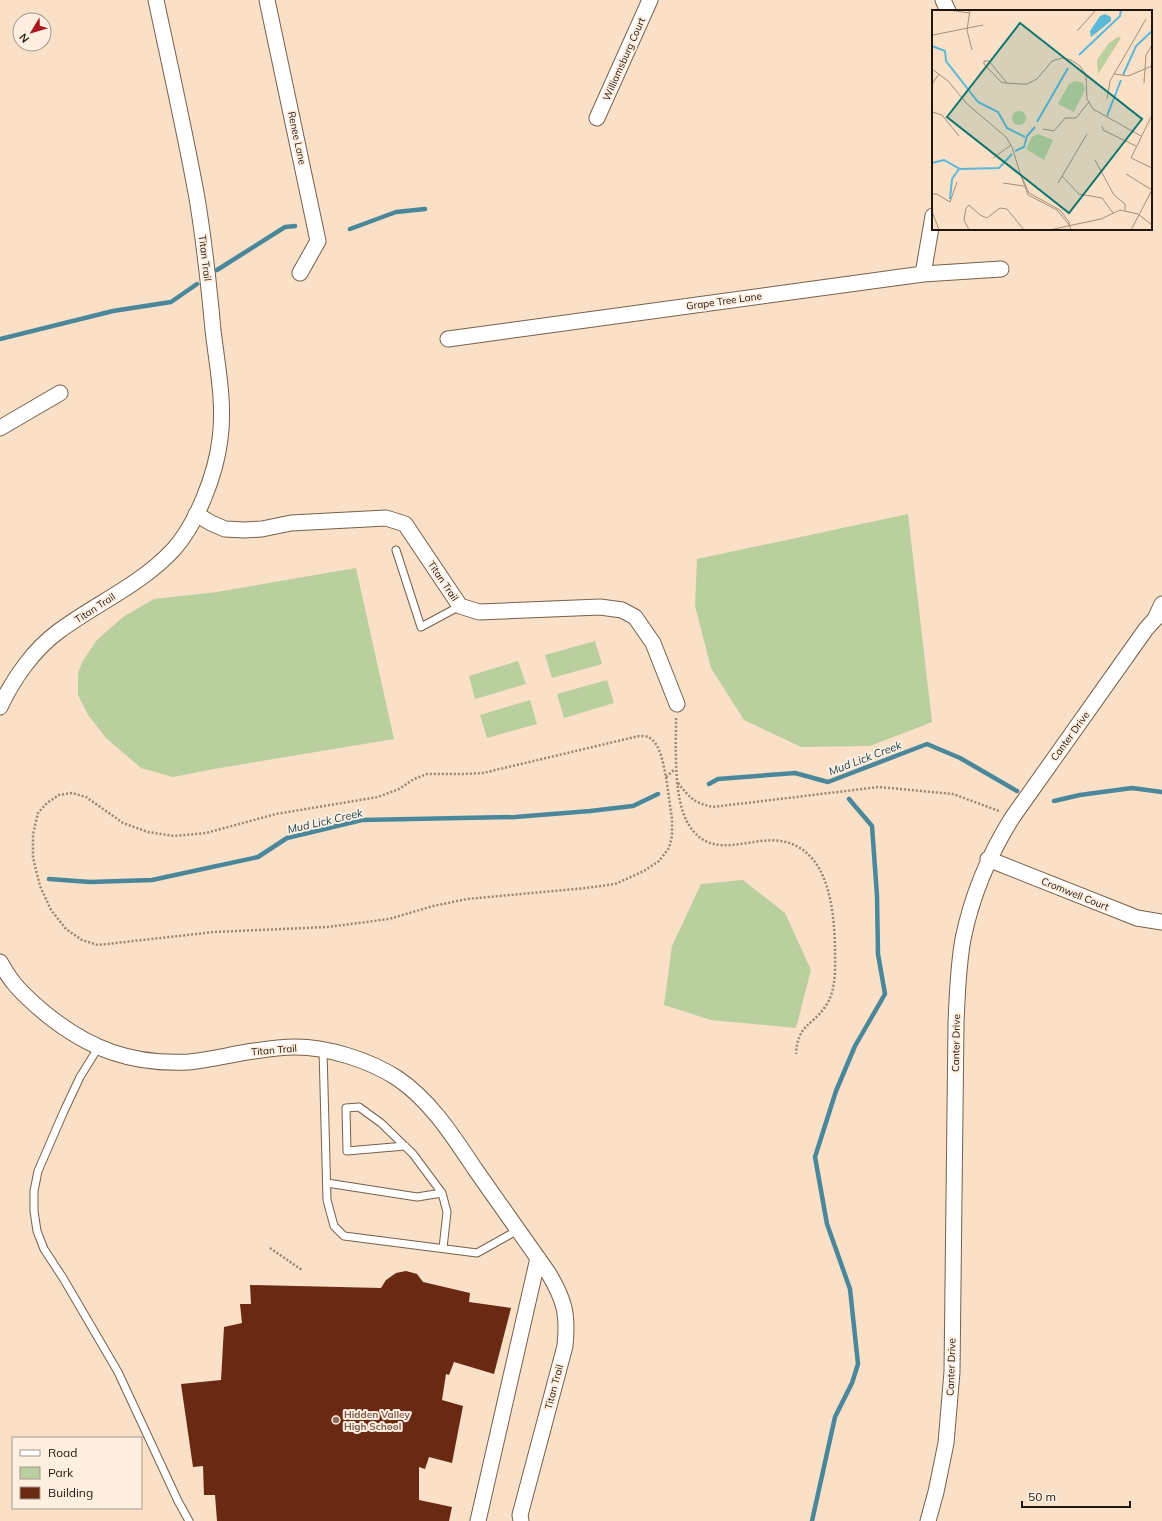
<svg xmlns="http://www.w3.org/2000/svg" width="1162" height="1521" font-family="Mulish,sans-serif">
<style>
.green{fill:#b9cf9e}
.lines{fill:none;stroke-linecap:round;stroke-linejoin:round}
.stream{stroke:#4a879b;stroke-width:4.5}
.building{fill:#6a2912}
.service-casing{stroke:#76614b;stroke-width:9}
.minor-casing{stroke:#76614b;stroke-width:17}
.path{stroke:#978674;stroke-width:2.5;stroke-dasharray:2 2;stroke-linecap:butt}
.service{stroke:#fff;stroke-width:7}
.minor{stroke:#fff;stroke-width:15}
.education-dot{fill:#8d6e63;stroke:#feefe0;stroke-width:1.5}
.labels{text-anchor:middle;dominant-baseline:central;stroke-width:4;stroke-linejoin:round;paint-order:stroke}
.street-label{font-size:10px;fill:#1f160d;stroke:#feefe0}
.education-label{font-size:10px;font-weight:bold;fill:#785e54;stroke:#feefe0;text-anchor:start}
.water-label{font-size:11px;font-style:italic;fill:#1d4755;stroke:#feefe0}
.inset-river{fill:none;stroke:#5cb8d8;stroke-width:2}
.inset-road{fill:none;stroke:#a28f7d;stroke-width:1}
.view{fill:#0f766e;fill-opacity:0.15;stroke:#0f766e;stroke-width:2}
.inset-edge{fill:none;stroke:#1f160d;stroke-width:2}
</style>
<rect width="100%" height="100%" fill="#f9e0c7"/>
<path class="green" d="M 908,514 L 932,722 L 870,746 L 801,747 L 744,720 L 711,668 L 695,606 L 697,559 Z
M 356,568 L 394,739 L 214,769 L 173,777 L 141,768 L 106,738 L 88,715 L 78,695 L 78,674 L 82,662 L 97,640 L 123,617 L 154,599 L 217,592 Z
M 595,641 L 602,664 L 552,678 L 545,655 Z
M 518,661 L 526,684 L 475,699 L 469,676 Z
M 607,680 L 614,703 L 564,718 L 557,694 Z
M 530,700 L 537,724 L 487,738 L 480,715 Z
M 743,880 L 785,913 L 811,970 L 796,1028 L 711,1020 L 664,1005 L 672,946 L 701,884 Z"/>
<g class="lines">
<path class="stream" d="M 350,229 L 396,212 L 425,209
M 217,270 L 285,227 L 295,226
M 0,339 L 113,311 L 171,302 L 197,284
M 709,784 L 718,779 L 795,773 L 828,782 L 927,744 L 960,758 L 1017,791
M 1054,801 L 1080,795 L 1132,788 L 1162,792
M 49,879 L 90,882 L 152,880 L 258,857 L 287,838 L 362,820 L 515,817 L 590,811 L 633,806 L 658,794
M 812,1521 L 835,1417 L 852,1383 L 858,1364 L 850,1289 L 827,1224 L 815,1157 L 836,1091 L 855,1046 L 885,994 L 878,954 L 877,896 L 872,826 L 849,799"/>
</g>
<path class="building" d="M 406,1271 L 417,1274 L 423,1282 L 470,1293 L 469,1302 L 511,1308 L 494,1374 L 454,1362 L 449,1375 L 446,1374 L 442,1400 L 463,1406 L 452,1463 L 429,1457 L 425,1469 L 419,1467 L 419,1500 L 452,1507 L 449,1521 L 217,1521 L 215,1495 L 204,1495 L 203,1466 L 193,1467 L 181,1384 L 221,1380 L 224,1327 L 242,1323 L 240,1304 L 251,1304 L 250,1285 L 381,1288 L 386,1280 L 396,1273 Z"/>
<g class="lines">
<defs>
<path id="service" d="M 396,550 L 421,627 L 460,606
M 98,1048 L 80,1077 L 64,1111 L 38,1171 L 34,1191 L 34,1211 L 37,1231 L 44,1249 L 63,1278 L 118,1372 L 178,1501 L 189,1521
M 323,1050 L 327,1200 L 334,1226 L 344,1236 L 477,1253 L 518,1230
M 405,1146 L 347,1151 L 346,1108 L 359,1107 L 381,1123 L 413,1154 L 442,1193 L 447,1212 L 443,1248
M 327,1183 L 417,1197 L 442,1193"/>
<path id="minor" d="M 267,0 L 318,241 L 300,273
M 943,0 L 948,11
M 597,118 L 650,0
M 923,274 L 933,216
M 448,339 L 923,274 L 1001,269
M 0,428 L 60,393
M 196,514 L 211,523 L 225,529 L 245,530 L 262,529 L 291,523 L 386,518 L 405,524 L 460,606 L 479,612 L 600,607 L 622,610 L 635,617 L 653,643 L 677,704
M 1162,604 L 1155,619 L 1162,613
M 0,707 C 13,679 34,649 59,631 C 97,603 142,584 174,549 C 197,523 216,474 220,439 C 225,403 217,365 213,330 C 209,286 204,241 197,198 C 185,132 170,66 156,0
M 988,859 L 1137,918 L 1162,922
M 0,962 C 4,969 8,976 13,982 C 22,994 34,1004 46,1014 C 89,1049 132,1065 189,1062 C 211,1060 232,1054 254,1051 C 267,1049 282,1047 295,1047 C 328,1047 369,1060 397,1078 C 430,1100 453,1136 475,1169 C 500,1204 524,1239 549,1274 C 565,1301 568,1315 565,1346 L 520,1515 L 521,1521
M 478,1521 L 538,1258
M 928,1521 L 936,1492 L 946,1443 L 952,1372 L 956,1024 C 957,996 958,967 963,939 C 972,895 989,855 1012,818 L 1146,629 L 1155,619"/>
</defs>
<use href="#service" class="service-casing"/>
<use href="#minor" class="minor-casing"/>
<path class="path" d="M 676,718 C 676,748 673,800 689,825 C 712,862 749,836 781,841 C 829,849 834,909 835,948 C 835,967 837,990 825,1007 C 811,1027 798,1024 796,1054
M 666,777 L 672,819 L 672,836 L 669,848 L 659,861 L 644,871 L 615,884 L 586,888 L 467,899 L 433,906 L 389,919 L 327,927 L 214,932 L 98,945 L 82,940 L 66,929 L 51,910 L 40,886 L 33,858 L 33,834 L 38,813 L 47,803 L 59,795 L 72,793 L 86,797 L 123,823 L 148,832 L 174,836 L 206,833 L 276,814 L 378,797 L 399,789 L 414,779 L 427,774 L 462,774 L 483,773 L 639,736 C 642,736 646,736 648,737 C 661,743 663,765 666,777 L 675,769
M 678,783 C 690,798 694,803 713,807 L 879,787 L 953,794 L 999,811
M 270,1248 L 302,1270"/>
<use href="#service" class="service"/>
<use href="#minor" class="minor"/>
</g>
<circle class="education-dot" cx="336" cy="1420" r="4"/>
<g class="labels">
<g class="street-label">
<text transform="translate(624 59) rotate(-66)">Williamsburg Court</text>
<text transform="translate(297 138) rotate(78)">Renee Lane</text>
<text transform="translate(205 258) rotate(83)">Titan Trail</text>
<text transform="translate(724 301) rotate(-8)">Grape Tree Lane</text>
<text transform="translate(443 581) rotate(56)">Titan Trail</text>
<text transform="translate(95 608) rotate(-33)">Titan Trail</text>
<text transform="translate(1070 736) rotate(-54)">Canter Drive</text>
<text transform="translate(1075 894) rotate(22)">Cromwell Court</text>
<text transform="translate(956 1043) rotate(-89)">Canter Drive</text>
<text transform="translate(274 1050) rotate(-5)">Titan Trail</text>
<text transform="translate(951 1367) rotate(-88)">Canter Drive</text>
<text transform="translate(554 1387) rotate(-75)">Titan Trail</text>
</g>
<g class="education-label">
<text x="344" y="1414">Hidden Valley<tspan x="344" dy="12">High School</tspan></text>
</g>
<g class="water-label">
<text transform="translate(865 758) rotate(-21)">Mud Lick Creek</text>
<text transform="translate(325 821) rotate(-13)">Mud Lick Creek</text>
</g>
</g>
<g transform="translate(932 10)">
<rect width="220" height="220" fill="#f9e0c7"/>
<path d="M 186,27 L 189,28 L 166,64 L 165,50 L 177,33 ZM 144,71 L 151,73 L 153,80 L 142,102 L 126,94 L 137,74 ZM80 108a7 7 0 1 1 14 0a7 7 0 1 1-14 0ZM 106,124 L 121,130 L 112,150 L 94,139 L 100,127 Z" fill="#b9cf9e"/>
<path d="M 173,4 L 179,7 L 179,11 L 159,27 L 158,21 L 168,6 Z" fill="#5cb8d8"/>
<path class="inset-river" d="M 0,36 L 13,41 L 14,51 L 46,92 L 66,102 L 75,118 L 93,127M 147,45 L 188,6 L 189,0M 191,65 L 204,36 L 220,21M 175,106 L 189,70M 105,112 L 136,58M 83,141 L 92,137 L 95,126 L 103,117M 0,153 L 12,150 L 28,159 L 67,158 L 80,144M 18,189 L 20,169 L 27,159"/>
<path class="inset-road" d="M 17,0 L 37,3M 38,0 L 35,20 L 40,40M 145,21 L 164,0M 1,25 L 51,15M 0,59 L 16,71 L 35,94 L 74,127 L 80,137 L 88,163M 182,64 L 196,66 L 220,56M 75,73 L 57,51 L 52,51 L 52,54 L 69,72 L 73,73 L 90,74 L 95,74 L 105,69 L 120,51 L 130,48 L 139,50 L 148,56 L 154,65 L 155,89 L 161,99 L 209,126M 212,73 L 214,45 L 220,35M 0,74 L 7,64M 175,89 L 178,71 L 214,9M 0,102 L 10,105 L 27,126M 220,105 L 199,148 L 220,158M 170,116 L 171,120 L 204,136M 111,119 L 122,121 L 133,108 L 144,108 L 157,92M 61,148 L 79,135M 163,150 L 182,185 L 193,194 L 193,200M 194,164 L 220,180M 130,166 L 147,184 L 170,188 L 181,203M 71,173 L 92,176M 126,173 L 155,124M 0,184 L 5,184 L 18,192 L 25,172M 0,201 L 7,220M 206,204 L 220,215M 138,216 L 125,200 L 96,185 L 88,163 L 97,183 L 128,200 L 137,212 L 137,213 L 139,220M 37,220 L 32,210 L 34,198 L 37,195 L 48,205 L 55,208 L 68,198 L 75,199 L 92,220M 117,220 L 169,209 L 188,200 L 206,204M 199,220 L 220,180"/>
<path class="view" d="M 88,13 L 210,109 L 137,203 L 15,107 Z"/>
<rect width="220" height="220" class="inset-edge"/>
</g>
<rect x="12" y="1437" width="130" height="72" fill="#feefe0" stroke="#a5988c"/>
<rect x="20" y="1450" width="20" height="6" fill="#ffffff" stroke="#a5988c"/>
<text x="48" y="1457" font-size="12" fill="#1f160d">Road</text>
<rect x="20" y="1467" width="20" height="12" fill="#b9cf9e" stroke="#a5988c"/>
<text x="48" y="1477" font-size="12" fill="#1f160d">Park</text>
<rect x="20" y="1487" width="20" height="12" fill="#6a2912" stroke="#a5988c"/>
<text x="48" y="1497" font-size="12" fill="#1f160d">Building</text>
<g transform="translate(32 32) rotate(232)"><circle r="19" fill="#feefe0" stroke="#a5988c"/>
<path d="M0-3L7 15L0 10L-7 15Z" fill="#aa1521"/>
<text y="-6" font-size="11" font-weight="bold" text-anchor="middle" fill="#1f160d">N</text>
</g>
<path d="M1022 1501v6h108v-6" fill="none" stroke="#1f160d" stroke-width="2"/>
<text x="1028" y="1501" font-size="12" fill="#1f160d" stroke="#feefe0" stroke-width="3" paint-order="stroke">50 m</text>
</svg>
